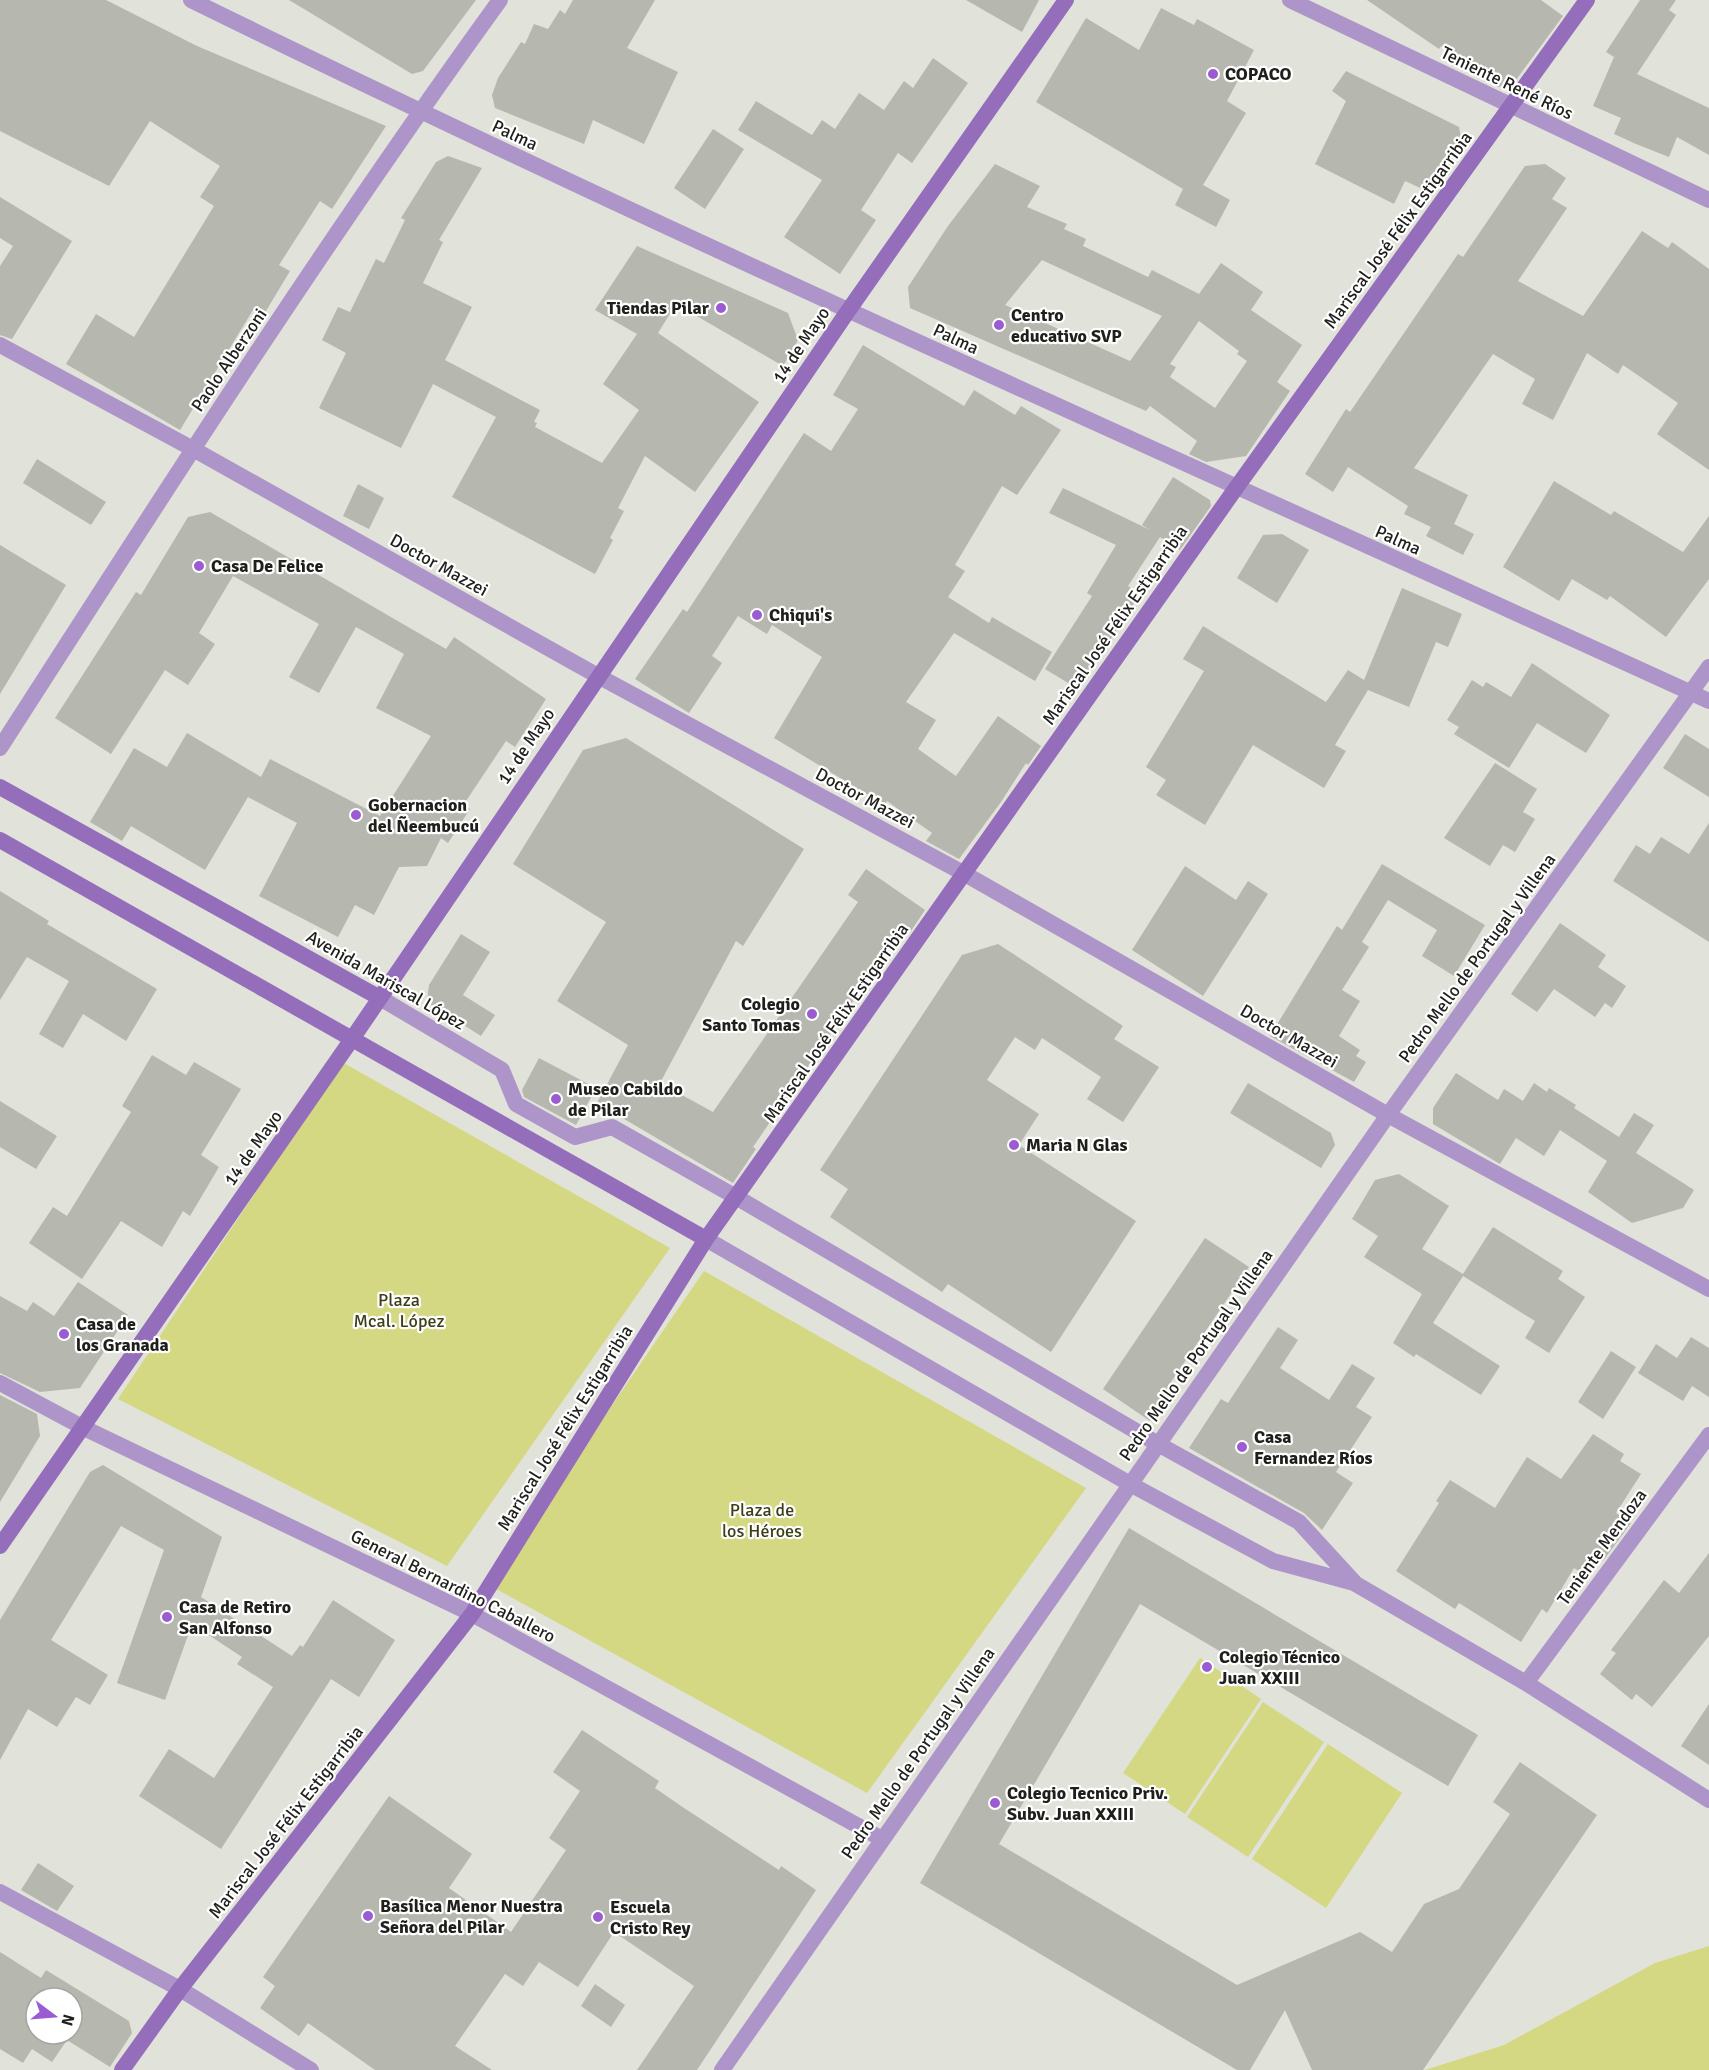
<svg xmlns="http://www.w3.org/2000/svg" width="1709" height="2070" font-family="Signika,sans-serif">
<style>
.green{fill:#d4d883}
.building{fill:#b6b7ae;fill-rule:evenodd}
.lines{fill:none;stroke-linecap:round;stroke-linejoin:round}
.pedestrian{stroke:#ae95c9;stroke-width:16}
.minor{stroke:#ae95c9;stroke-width:16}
.secondary{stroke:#946ebb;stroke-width:16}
.poi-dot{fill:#9b5cd2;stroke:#fff;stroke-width:2}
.labels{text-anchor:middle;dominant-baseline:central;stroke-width:4.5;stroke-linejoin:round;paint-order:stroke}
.poi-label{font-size:18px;font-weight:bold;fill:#1f201c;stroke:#fff;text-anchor:start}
.street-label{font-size:18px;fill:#1f201c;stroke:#fff}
.park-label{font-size:18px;fill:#3c3e16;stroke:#fff}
</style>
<rect width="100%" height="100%" fill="#e1e2d9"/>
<path class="green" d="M 342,1062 L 670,1248 L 447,1566 L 118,1399 Z
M 704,1271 L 1086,1488 L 867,1793 L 489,1585 Z
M 1200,1658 L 1261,1699 L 1185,1814 L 1123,1773 Z
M 1263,1702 L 1324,1742 L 1248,1857 L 1187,1817 Z
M 1328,1744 L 1402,1793 L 1326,1908 L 1252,1859 Z
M 1709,1946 L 1709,2070 L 1425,2070 L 1504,2045 L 1655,1963 Z"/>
<path class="building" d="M 0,0 L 106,0 L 197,46 L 386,126 L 332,209 L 320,201 L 279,265 L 290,271 L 263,316 L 253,310 L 180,430 L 66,364 L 96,314 L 134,337 L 214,206 L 200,197 L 220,166 L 150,121 L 109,186 L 0,131 Z
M 289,0 L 476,0 L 423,71 L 412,74 Z
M 573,0 L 655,0 L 627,48 L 678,72 L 644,144 L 593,120 L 584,144 L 495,108 L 492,95 L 498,78 L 521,42 L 525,44 L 534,24 L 548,29 L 560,10 L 565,14 Z
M 966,0 L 1039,0 L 1022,32 Z
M 1367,0 L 1541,0 L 1563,16 L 1513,84 L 1498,87 L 1441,46 L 1439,49 Z
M 1640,0 L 1676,0 L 1669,10 L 1676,15 L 1637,74 L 1709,108 L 1709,155 L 1677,137 L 1669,157 L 1636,144 L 1614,134 L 1621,118 L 1593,106 L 1614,57 L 1606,52 Z
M 1161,8 L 1194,25 L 1197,19 L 1254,50 L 1227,101 L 1246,113 L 1203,185 L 1230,200 L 1216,227 L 1175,205 L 1183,189 L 1036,102 L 1086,18 L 1139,50 Z
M 933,58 L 968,83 L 912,163 L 898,153 L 861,210 L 876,220 L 840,274 L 784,237 L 822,180 L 738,130 L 756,101 L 812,135 L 822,120 L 835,129 L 859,93 L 884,110 L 904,81 L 913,88 Z
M 1346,71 L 1459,127 L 1462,142 L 1444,178 L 1435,174 L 1427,191 L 1405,181 L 1394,204 L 1315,164 L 1346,101 L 1332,91 Z
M 713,129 L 744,149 L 705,209 L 674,188 Z
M 448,156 L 482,168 L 439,240 L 443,242 L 423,283 L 472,307 L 445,360 L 540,410 L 534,422 L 537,423 L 535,427 L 602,463 L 639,410 L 603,384 L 637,334 L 595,310 L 637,246 L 788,313 L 798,340 L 783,366 L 676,304 L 658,333 L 759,402 L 695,492 L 645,456 L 618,508 L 624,511 L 610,538 L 613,540 L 595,574 L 452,497 L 496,417 L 433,384 L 401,448 L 319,408 L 346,353 L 322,340 L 338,307 L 350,312 L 376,259 L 384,263 L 405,220 L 401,218 L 436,162 Z
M 995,164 L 1040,186 L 1027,207 L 1067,224 L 1064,229 L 1086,239 L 1083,246 L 1148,277 L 1152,270 L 1199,294 L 1221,263 L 1263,292 L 1251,310 L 1302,345 L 1277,382 L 1290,391 L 1246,456 L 1206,462 L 1189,454 L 1197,441 L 1150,406 L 1146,411 L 910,308 L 908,287 L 948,226 ZM 1042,260 L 1162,316 L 1130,361 L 1005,305 ZM 1199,321 L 1239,351 L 1237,354 L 1247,361 L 1215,408 L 1170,377 L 1176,367 L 1170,364 Z
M 1545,164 L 1566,178 L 1552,199 L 1567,208 L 1518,281 L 1583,316 L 1642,231 L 1668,248 L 1672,242 L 1709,269 L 1709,470 L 1657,434 L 1678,403 L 1623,365 L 1618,374 L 1587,353 L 1553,420 L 1522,404 L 1535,379 L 1493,354 L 1414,468 L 1468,495 L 1454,524 L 1474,534 L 1463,555 L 1426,536 L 1431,527 L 1404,514 L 1408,506 L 1348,467 L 1333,492 L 1305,474 L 1346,409 L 1350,412 L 1458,254 L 1463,257 L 1525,166 Z
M 0,197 L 72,241 L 12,339 L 0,335 L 0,266 L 13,246 L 0,238 Z
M 863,345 L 964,406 L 974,390 L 1015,415 L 1021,406 L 1061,430 L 1017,495 L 1002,486 L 955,565 L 965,571 L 948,597 L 989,623 L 992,617 L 1052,652 L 1035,681 L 954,633 L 906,702 L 936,720 L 918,749 L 956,776 L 998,716 L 1041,746 L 1028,765 L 1026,763 L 1001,802 L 959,859 L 926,841 L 932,833 L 887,801 L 885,805 L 774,738 L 822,657 L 772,625 L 767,634 L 738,616 L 712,656 L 722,663 L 689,713 L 635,679 L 683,609 L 687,612 L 804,433 L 831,451 L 858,409 L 833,395 Z
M 37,459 L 106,502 L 91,525 L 23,483 Z
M 1173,477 L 1210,500 L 1211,506 L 1180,550 L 1160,537 L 1128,586 L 1140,594 L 1078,689 L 1045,669 L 1092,596 L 1087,593 L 1116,545 L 1049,513 L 1063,488 L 1150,530 L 1142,525 Z
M 1554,481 L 1611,515 L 1614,511 L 1683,552 L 1709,516 L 1709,579 L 1666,637 L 1610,596 L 1607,600 L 1572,579 L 1559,601 L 1503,567 Z
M 358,484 L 384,498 L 369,529 L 343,516 Z
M 210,512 L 446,649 L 454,637 L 546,699 L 515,747 L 506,741 L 464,804 L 470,809 L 448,843 L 441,838 L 427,866 L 399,867 L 374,915 L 355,905 L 338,937 L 259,896 L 297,823 L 248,797 L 205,870 L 131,826 L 122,841 L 90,822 L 134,748 L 167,767 L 187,733 L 261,777 L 270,759 L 380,816 L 431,736 L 376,708 L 404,654 L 356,627 L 319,693 L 289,677 L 319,624 L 233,576 L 199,633 L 215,644 L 188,685 L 165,670 L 111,754 L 55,718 L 136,592 L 141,595 L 188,517 Z
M 1282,534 L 1309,550 L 1277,603 L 1237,578 L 1263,535 Z
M 0,545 L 66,585 L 0,694 Z
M 1402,588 L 1462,614 L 1448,647 L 1436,642 L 1409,707 L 1368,690 L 1335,745 L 1346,751 L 1324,788 L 1253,745 L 1205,825 L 1156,795 L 1166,780 L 1146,767 L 1204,671 L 1183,659 L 1203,626 L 1326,702 L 1348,670 L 1364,680 Z
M 1532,663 L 1610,715 L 1586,753 L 1537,723 L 1509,768 L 1454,734 L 1459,727 L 1447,720 L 1472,680 L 1483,687 L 1486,682 L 1511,697 Z
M 1685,734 L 1709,749 L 1709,797 L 1663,768 Z
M 626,738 L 804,849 L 743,946 L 736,941 L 660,1083 L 713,1112 L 858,902 L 848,895 L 866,869 L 925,910 L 911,931 L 904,926 L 753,1147 L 756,1149 L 733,1183 L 597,1103 L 628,1045 L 557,1001 L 606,922 L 513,864 L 583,750 Z
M 1495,763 L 1537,789 L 1523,812 L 1535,819 L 1515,852 L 1503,845 L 1490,866 L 1444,838 Z
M 1709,823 L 1709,942 L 1613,881 L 1636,845 L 1650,854 L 1661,837 L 1689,854 Z
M 1382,864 L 1485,925 L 1454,976 L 1422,956 L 1437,930 L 1388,900 L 1362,942 L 1369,947 L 1342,990 L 1360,1001 L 1339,1036 L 1360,1050 L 1356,1056 L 1366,1062 L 1354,1082 L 1270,1036 L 1337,926 L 1342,930 Z
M 1185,866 L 1236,900 L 1248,881 L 1268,894 L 1203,996 L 1132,950 Z
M 0,891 L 49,921 L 47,924 L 157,989 L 126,1041 L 83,1014 L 63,1048 L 39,1034 L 69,981 L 27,957 L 0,1000 Z
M 1560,923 L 1606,955 L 1598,967 L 1626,986 L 1612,1008 L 1605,1003 L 1595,1017 L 1554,989 L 1537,1012 L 1511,994 Z
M 461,934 L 490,952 L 463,995 L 495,1015 L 481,1036 L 427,1002 L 429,985 Z
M 998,944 L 1123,1026 L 1114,1039 L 1159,1067 L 1123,1122 L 1087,1099 L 1101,1077 L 1042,1038 L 1035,1050 L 1015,1037 L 987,1080 L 1039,1114 L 1019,1145 L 1136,1221 L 1051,1352 L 948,1284 L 942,1292 L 830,1217 L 848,1189 L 820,1170 L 962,955 Z
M 152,1055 L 186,1075 L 194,1062 L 241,1089 L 201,1155 L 219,1167 L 190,1216 L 183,1211 L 162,1247 L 121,1221 L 82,1279 L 29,1243 L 53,1207 L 67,1216 L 131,1112 L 122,1106 Z
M 539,1058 L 596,1088 L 576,1125 L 524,1097 L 522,1090 Z
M 1456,1073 L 1498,1100 L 1504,1089 L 1523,1101 L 1534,1083 L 1547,1092 L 1549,1088 L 1576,1105 L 1574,1108 L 1619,1137 L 1634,1113 L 1654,1125 L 1636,1153 L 1694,1190 L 1683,1208 L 1632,1223 L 1588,1192 L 1607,1161 L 1560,1130 L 1544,1156 L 1516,1138 L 1500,1164 L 1433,1124 L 1433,1108 Z
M 1248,1083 L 1331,1133 L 1335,1145 L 1321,1168 L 1230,1113 Z
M 0,1101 L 57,1136 L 36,1169 L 0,1147 Z
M 1399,1174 L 1449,1206 L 1422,1249 L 1463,1274 L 1493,1227 L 1563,1271 L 1558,1279 L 1585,1297 L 1549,1353 L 1525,1338 L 1535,1321 L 1463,1276 L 1433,1323 L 1500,1366 L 1481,1395 L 1416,1354 L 1414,1357 L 1393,1343 L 1422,1294 L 1364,1257 L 1378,1236 L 1352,1219 L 1375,1180 Z
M 1205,1238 L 1249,1267 L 1169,1385 L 1173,1387 L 1150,1421 L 1103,1389 Z
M 78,1282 L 128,1315 L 80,1388 L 40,1392 L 0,1373 L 0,1296 L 27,1311 L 33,1302 L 54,1316 Z
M 1278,1327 L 1298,1340 L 1280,1368 L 1329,1400 L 1352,1364 L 1375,1378 L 1356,1407 L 1372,1417 L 1336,1472 L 1353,1483 L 1322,1530 L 1304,1513 L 1189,1448 L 1221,1399 L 1228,1403 Z
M 1691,1337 L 1709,1348 L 1709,1397 L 1692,1386 L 1683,1401 L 1638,1373 L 1656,1344 L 1677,1358 Z
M 1611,1351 L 1636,1367 L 1603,1419 L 1578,1402 Z
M 0,1395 L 37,1414 L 40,1436 L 0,1502 Z
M 1593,1434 L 1624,1454 L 1620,1461 L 1641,1474 L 1616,1513 L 1631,1523 L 1603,1561 L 1594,1555 L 1582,1573 L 1574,1568 L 1547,1613 L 1542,1609 L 1521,1642 L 1459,1603 L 1455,1609 L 1396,1571 L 1439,1503 L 1436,1501 L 1450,1480 L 1495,1508 L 1527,1457 L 1561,1479 Z
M 103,1465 L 222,1537 L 201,1597 L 292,1656 L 300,1645 L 303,1647 L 333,1600 L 395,1640 L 359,1697 L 331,1679 L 221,1849 L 139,1796 L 169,1749 L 214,1778 L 273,1687 L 237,1664 L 242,1657 L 192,1624 L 165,1700 L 117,1683 L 164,1550 L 121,1526 L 51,1640 L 108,1675 L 90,1705 L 76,1697 L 57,1727 L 28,1709 L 0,1760 L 0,1620 L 90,1472 Z
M 1129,1528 L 1478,1735 L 1448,1786 L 1140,1604 L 999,1844 L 1237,1985 L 1360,1932 L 1392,1952 L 1424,1904 L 1459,1889 L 1510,1814 L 1493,1802 L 1520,1762 L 1597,1815 L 1423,2070 L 1312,2070 L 1285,2010 L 1250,2070 L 1237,2070 L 920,1883 Z
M 1709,1553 L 1709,1636 L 1652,1707 L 1636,1694 L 1632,1700 L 1600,1674 L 1616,1653 L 1611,1650 L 1664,1580 L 1679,1593 Z
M 1709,1704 L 1709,1765 L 1681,1746 Z
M 582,1730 L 659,1781 L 655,1788 L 684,1808 L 779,1870 L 781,1866 L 816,1890 L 697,2070 L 637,2070 L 694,1986 L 614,1932 L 578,1987 L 539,1962 L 523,1986 L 505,1974 L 455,2046 L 492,2070 L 375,2070 L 308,2023 L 299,2036 L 260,2008 L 275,1986 L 263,1977 L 389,1796 L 472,1854 L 449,1888 L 511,1932 L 566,1850 L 549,1838 L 580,1791 L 553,1772 Z
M 38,1863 L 74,1886 L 57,1911 L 21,1890 Z
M 0,1952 L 41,1978 L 46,1970 L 129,2021 L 132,2033 L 110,2067 L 67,2040 L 52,2062 L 32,2049 L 23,2063 L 0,2049 ZM 36,1998 L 72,1998 L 72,2034 L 36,2034 Z
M 595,1984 L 625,2005 L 611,2027 L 581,2006 Z"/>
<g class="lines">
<path class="pedestrian" d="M 380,998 L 502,1070 L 516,1104 L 575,1137 L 612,1127 L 736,1197"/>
<path class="minor" d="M 191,0 C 692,246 1202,469 1709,701
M 1290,0 L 1709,200
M 0,345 L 193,449 L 598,676 L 965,874 L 1388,1115 L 1709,1289
M 0,748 C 162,496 324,243 500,0
M 736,1197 L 1158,1444 L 1299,1522 L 1354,1582
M 706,1239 L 1130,1484 L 1273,1561 L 1354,1583 L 1526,1683 L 1709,1800
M 0,1383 L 84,1428 L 472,1614 L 882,1839
M 1526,1683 L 1709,1435
M 0,1892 L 180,1989 L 311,2070
M 722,2070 L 1388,1115 L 1709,667"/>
<path class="secondary" d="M 0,787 L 380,998
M 0,840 L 706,1239
M 0,1546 L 352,1039 L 848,311 L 1066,0
M 122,2070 L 180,1989 L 472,1614 L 706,1239 L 1236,488 L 1587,0"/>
</g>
<g class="poi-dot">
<circle cx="1213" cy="74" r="6"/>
<circle cx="721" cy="308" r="6"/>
<circle cx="999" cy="325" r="6"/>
<circle cx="199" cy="566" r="6"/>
<circle cx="757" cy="615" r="6"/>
<circle cx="356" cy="815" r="6"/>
<circle cx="812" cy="1014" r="6"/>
<circle cx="556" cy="1099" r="6"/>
<circle cx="1014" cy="1145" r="6"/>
<circle cx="64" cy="1334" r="6"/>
<circle cx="1242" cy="1447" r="6"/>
<circle cx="167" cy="1617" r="6"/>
<circle cx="1207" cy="1667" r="6"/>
<circle cx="995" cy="1803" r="6"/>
<circle cx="368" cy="1916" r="6"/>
<circle cx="598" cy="1917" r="6"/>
</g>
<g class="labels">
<g class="poi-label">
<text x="1225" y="74">COPACO</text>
<text x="709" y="308" text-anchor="end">Tiendas Pilar</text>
<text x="1011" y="315">Centro<tspan x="1011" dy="21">educativo SVP</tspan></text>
<text x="211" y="566">Casa De Felice</text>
<text x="769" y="615">Chiqui's</text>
<text x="368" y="805">Gobernacion<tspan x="368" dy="21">del Ñeembucú</tspan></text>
<text x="800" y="1004" text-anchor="end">Colegio<tspan x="800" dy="21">Santo Tomas</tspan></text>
<text x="568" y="1089">Museo Cabildo<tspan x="568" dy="21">de Pilar</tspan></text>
<text x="1026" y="1145">Maria N Glas</text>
<text x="76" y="1324">Casa de<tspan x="76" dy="21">los Granada</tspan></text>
<text x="1254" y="1437">Casa<tspan x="1254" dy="21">Fernandez Ríos</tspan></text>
<text x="179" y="1607">Casa de Retiro<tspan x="179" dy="21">San Alfonso</tspan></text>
<text x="1219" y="1657">Colegio Técnico<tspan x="1219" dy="21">Juan XXIII</tspan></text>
<text x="1007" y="1793">Colegio Tecnico Priv.<tspan x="1007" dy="21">Subv. Juan XXIII</tspan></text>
<text x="380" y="1906">Basílica Menor Nuestra<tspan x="380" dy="21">Señora del Pilar</tspan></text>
<text x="610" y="1907">Escuela<tspan x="610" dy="21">Cristo Rey</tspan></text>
</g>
<g class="street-label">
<text transform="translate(1507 83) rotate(26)">Teniente René Ríos</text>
<text transform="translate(515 135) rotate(25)">Palma</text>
<text transform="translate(1398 230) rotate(-54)">Mariscal José Félix Estigarribia</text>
<text transform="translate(956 339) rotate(25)">Palma</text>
<text transform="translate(801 345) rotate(-56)">14 de Mayo</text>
<text transform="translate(229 360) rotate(-56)">Paolo Alberzoni</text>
<text transform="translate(1398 540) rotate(24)">Palma</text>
<text transform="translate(439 565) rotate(29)">Doctor Mazzei</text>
<text transform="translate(1115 625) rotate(-55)">Mariscal José Félix Estigarribia</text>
<text transform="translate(526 746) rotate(-56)">14 de Mayo</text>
<text transform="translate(865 798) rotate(28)">Doctor Mazzei</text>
<text transform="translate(1477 958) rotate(-54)">Pedro Mello de Portugal y Villena</text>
<text transform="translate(386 980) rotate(30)">Avenida Mariscal López</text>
<text transform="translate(836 1023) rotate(-55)">Mariscal José Félix Estigarribia</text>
<text transform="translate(1289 1036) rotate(30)">Doctor Mazzei</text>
<text transform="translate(253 1148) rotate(-55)">14 de Mayo</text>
<text transform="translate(1196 1355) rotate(-55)">Pedro Mello de Portugal y Villena</text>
<text transform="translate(565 1428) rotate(-58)">Mariscal José Félix Estigarribia</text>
<text transform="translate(1602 1547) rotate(-54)">Teniente Mendoza</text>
<text transform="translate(453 1586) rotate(27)">General Bernardino Caballero</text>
<text transform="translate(918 1753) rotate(-55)">Pedro Mello de Portugal y Villena</text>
<text transform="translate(286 1822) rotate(-52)">Mariscal José Félix Estigarribia</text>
</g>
<g class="park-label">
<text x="399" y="1300">Plaza<tspan x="399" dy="21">Mcal. López</tspan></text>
<text x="762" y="1510">Plaza de<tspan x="762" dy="21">los Héroes</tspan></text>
</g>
</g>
<g transform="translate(54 2016) rotate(106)"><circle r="28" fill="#ffffff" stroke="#a5a6a4" stroke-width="1.5"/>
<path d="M0-4.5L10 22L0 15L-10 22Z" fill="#9b5cd2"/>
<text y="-9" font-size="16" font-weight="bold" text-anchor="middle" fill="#1f201c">N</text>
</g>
</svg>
